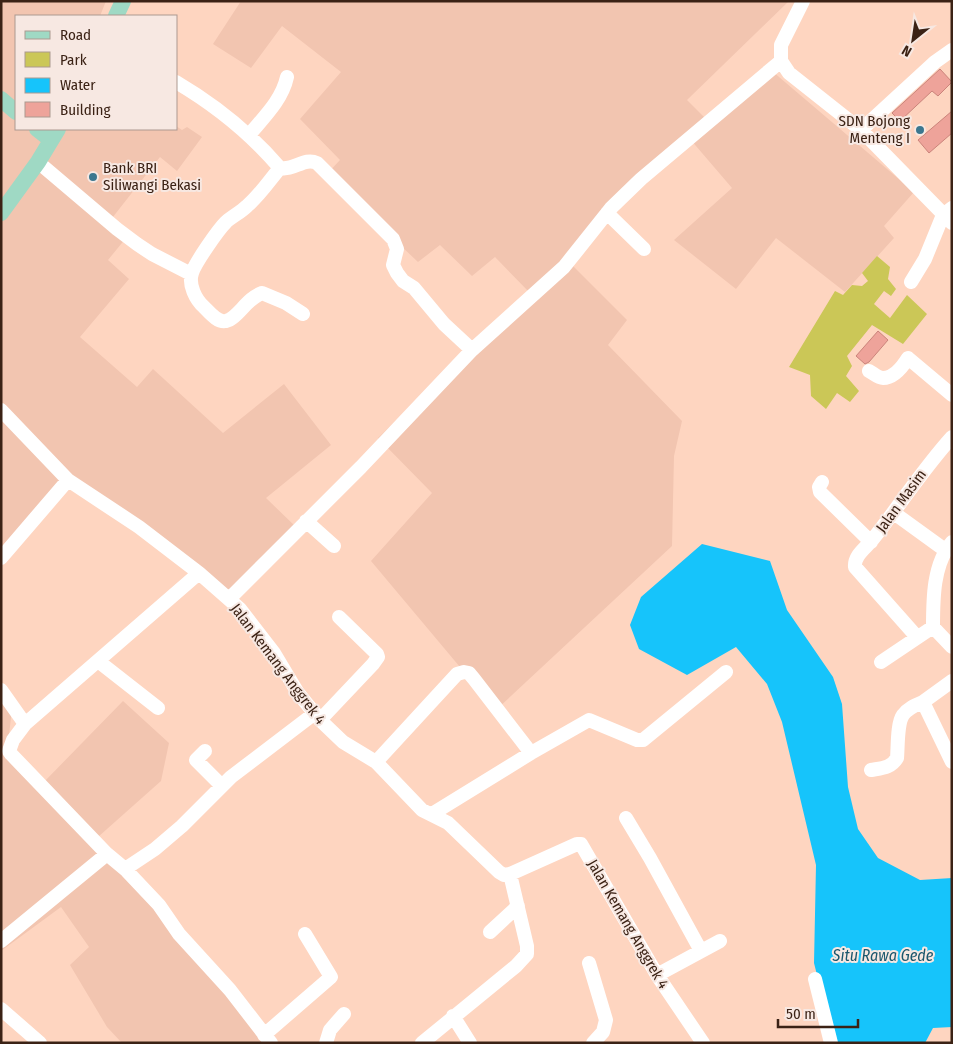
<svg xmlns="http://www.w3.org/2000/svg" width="953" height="1044" font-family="'Fira Sans Condensed',sans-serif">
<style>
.built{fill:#f2c5b0}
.green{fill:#cbc757}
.water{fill:#16c4fb}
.building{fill:#eea39a;stroke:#cb847b}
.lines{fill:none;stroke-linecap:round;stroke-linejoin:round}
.minor{stroke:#fff;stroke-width:14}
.major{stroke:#9fd9c4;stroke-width:16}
.poi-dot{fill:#3c778f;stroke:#f7e8e2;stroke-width:2}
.labels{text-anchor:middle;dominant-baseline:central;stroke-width:4;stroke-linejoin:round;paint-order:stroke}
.poi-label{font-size:15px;fill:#3b2215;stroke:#f7e8e2;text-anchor:end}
.street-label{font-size:15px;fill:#3b2215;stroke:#f7e8e2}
.water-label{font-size:16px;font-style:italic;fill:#1b576d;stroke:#f7e8e2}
</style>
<rect width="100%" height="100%" fill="#fed5c0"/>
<path class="built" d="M 1,1 L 106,1 L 100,16 L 16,16 L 16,129 L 176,129 L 176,126 L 182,130 L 187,127 L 202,137 L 177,171 L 160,157 L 109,222 L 126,238 L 108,260 L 129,279 L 80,337 L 137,387 L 153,369 L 223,433 L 284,384 L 331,445 L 266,498 L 296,527 L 231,600 L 69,473 L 1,557 Z
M 241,1 L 789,1 L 687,100 L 710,123 L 772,71 L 914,192 L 884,226 L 894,238 L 845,292 L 776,238 L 736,289 L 674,240 L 732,188 L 690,139 L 566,259 L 627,320 L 608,345 L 682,421 L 674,456 L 672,546 L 496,710 L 371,561 L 432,493 L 378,438 L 529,292 L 495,257 L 472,276 L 440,245 L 418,262 L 326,175 L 340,160 L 300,119 L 341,72 L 282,26 L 251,68 L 213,44 Z
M 1,691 L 12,708 L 7,754 L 42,784 L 123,701 L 169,743 L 161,781 L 98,837 L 270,1043 L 122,1043 L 107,1027 L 70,965 L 89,947 L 61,907 L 1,951 Z"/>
<path class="green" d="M 877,256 L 890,267 L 888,279 L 896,289 L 891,296 L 884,291 L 874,304 L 890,318 L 907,295 L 927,314 L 903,344 L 872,325 L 847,356 L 852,366 L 846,376 L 859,391 L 850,402 L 837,393 L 826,409 L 811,396 L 810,375 L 789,367 L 835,291 L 843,295 L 852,285 L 862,286 L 868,281 L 862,273 Z"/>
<path class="water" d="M 702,544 L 770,561 L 787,610 L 833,677 L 842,704 L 848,787 L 858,829 L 878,858 L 920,880 L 952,878 L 952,1027 L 933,1028 L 925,1043 L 834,1043 L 814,963 L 816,865 L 782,722 L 767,684 L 736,647 L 687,675 L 639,649 L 630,625 L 641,597 Z"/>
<path class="building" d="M 940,69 L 952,82 L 938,96 L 932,91 L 900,121 L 892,113 Z
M 952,111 L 952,133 L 929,153 L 918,140 Z
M 878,331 L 888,340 L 869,362 L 865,364 L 856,356 Z"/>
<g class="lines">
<path class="minor" d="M 803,1 L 781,45 L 781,61 L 789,73 L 861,130 L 952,223
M 176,82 C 215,105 251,134 280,168 C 294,171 304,157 317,163 L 393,239 L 397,249 L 393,265 L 397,273 L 403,281 L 414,288 L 444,324 L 472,350
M 861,130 L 935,62 L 952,50
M 249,135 C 264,117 282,100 287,77
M 38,162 L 117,229 L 137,244 L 152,254 L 191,274
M 280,168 C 269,181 260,195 247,206 C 241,212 233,216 226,222 C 218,230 195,263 192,273 C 188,285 196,300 204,307 C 210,313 218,323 226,321 C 237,319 247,298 262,293 L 286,303 L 303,314
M 607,213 L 644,249
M 911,282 L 925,259 L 943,215 L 952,208
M 869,371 C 873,373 878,378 883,378 C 894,378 903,366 908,358 L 952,395
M 1,410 L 68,480 L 139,527 L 199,573 L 240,609 L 274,653 L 298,693 L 320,720 L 343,742 L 376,762 L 422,810 L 448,823 L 499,872 L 504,875 L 510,874 L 577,844 L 581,844 L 657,975 L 703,1043
M 822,482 L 819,487 L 820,492 L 871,542
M 894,513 L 945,550
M 306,521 L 334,546
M 1,558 L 68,480
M 229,599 L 361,467 L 472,350 L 564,267 L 611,208 L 641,179 L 781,61
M 933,627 C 933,599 933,564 952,542
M 917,637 L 855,567 C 854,555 866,548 873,539 C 900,505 923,469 952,437
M 98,661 L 158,708
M 881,662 L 933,627 L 952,647
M 952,681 L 923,702 L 952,762
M 1,690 L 25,724 L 13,740 L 9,751 L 11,754 L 107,854 L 125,869 L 159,905 L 179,934 L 230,990 L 271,1043
M 320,720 L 373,664 L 378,657 L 377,654 L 339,617
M 25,724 L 199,573
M 205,751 L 196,760 L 222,786
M 376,762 L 457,674 L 464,672 L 469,673 L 474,679 L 531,753
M 871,770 C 882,768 891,768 897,758 C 898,748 897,723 903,715 C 908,708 916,705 923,702
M 432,814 L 531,753 L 589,720 L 637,740 L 643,740 L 726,672
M 626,818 L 650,858 L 701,951
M 125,869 L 155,849 L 182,826 L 231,777 L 315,713
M 490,932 L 518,906
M 1,941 L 107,854
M 589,963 L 606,1020 L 603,1032 L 593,1043
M 657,975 L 720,941
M 815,979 L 831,1043
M 1,1009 L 40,1043
M 453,1016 L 470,1043
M 264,1035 L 331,977 L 305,934
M 326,1043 L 330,1030 L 344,1014
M 422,1043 L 516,966 L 527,954 L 527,946 L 510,874"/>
<path class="major" d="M 116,16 L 123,1
M 1,99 L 16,112
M 37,129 L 51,140
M 1,213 L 38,162 L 58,129"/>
</g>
<g class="poi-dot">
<circle cx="920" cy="130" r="5"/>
<circle cx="93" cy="177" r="5"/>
</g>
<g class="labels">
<g class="poi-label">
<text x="910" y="121">SDN Bojong<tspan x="910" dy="17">Menteng I</tspan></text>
<text x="103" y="168" text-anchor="start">Bank BRI<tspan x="103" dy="17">Siliwangi Bekasi</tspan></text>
</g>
<g class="street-label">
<text transform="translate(901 501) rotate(-54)">Jalan Masim</text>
<text transform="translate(278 664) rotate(53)">Jalan Kemang Anggrek 4</text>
<text transform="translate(628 924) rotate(60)">Jalan Kemang Anggrek 4</text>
</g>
<g class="water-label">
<text x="883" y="955">Situ Rawa Gede</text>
</g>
</g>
<rect width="953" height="1044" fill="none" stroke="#3b2215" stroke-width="5"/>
<rect x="15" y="15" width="162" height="115" fill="#f7e8e2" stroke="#ac9990"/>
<rect x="25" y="31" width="25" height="8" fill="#9fd9c4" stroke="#ac9990"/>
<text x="60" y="40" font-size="15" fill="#3b2215">Road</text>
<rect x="25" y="52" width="25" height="15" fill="#cbc757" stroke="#ac9990"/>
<text x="60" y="65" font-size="15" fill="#3b2215">Park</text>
<rect x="25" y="78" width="25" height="15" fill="#16c4fb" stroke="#ac9990"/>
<text x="60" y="90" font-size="15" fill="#3b2215">Water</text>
<rect x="25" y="102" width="25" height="15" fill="#eea39a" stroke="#ac9990"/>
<text x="60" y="115" font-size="15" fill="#3b2215">Building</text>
<g transform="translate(913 40) rotate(210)" stroke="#f7e8e2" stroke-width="4" paint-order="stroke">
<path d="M0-4L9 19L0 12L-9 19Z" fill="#3b2215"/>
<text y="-8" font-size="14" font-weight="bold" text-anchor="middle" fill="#3b2215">N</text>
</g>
<path d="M778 1019v8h80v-8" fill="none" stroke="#3b2215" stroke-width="2.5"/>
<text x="786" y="1019" font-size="15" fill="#3b2215" stroke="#f7e8e2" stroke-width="4" paint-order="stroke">50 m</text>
</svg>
